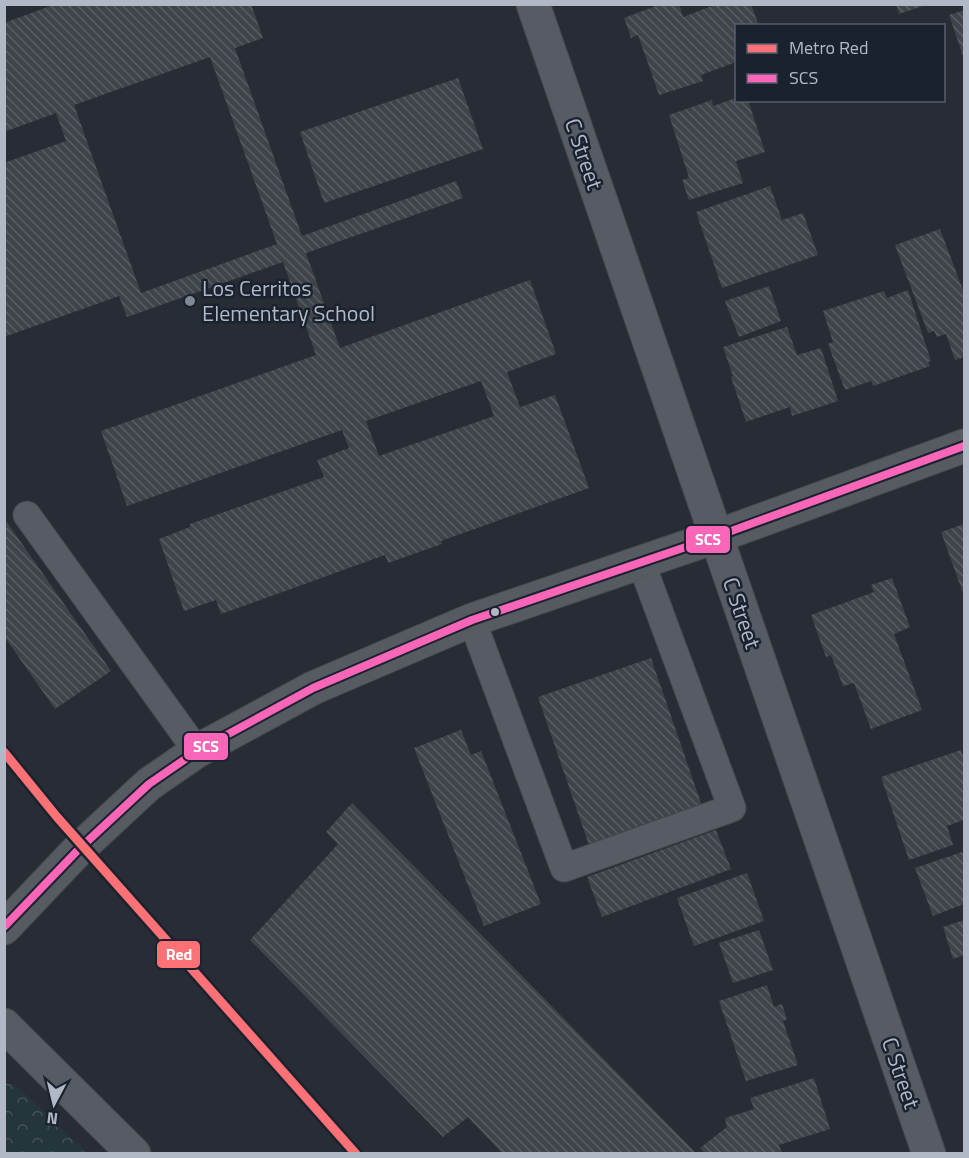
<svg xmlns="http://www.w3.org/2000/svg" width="969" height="1158" font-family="'Titillium Web',sans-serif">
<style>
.park{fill:url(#park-crowns)}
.building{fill:url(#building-back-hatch);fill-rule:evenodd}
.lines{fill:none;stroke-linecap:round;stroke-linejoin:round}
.lane-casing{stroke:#44474d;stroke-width:29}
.street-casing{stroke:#44474d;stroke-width:35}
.secondary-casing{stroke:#44474d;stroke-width:35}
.lane{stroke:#575b63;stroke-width:27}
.street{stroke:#575b63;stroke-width:33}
.secondary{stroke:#565a61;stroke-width:33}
.bus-1-casing{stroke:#1b222f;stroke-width:12}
.bus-1{stroke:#fa66b7;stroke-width:8}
.metro-1-casing{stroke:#1b222f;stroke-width:14}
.metro-1{stroke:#fc7176;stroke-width:9}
.poi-dot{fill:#818793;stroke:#1b222f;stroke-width:2}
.bus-dot{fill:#b1b8c6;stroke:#1b222f;stroke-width:2}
.labels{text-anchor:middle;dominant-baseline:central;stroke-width:5;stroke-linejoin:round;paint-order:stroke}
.street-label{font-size:22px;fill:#b1b8c6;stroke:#1b222f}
.poi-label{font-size:22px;fill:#b1b8c6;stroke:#1b222f;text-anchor:start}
.line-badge{stroke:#1b222f;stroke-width:2}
.badge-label{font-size:16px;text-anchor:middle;font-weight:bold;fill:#fff}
</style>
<defs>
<pattern id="park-crowns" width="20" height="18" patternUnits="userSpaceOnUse" patternTransform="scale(1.5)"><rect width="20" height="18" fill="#25363a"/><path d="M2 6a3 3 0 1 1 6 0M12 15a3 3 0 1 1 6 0" fill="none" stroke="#425155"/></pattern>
<pattern id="building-back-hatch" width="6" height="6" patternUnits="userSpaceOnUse" patternTransform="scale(1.5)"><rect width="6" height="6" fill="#3f434a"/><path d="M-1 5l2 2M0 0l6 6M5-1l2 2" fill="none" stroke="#585c63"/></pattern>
</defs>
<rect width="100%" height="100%" fill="#282c34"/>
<path class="park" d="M 5,1083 L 14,1084 L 87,1153 L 5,1153 Z"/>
<path class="building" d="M 56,4 L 251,4 L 263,38 L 235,48 L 302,236 L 456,181 L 463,198 L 306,253 L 340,348 L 530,280 L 556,354 L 507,372 L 520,407 L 555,395 L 589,488 L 441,541 L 442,544 L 388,563 L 385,555 L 221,614 L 216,600 L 184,611 L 159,539 L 190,527 L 190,524 L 324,477 L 317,460 L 349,448 L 342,430 L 127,506 L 101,431 L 316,355 L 283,262 L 127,317 L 119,296 L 4,337 L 4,163 L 66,141 L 56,113 L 4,132 L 4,23 ZM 210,57 L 277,244 L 141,293 L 74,105 ZM 481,381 L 494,416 L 379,456 L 366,421 Z
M 661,4 L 679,4 L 683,17 L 717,4 L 751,4 L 759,26 L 736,26 L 736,62 L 701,75 L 703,81 L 659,95 L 638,35 L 631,38 L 624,18 Z
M 896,4 L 926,4 L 926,5 L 899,14 Z
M 964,10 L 964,59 L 949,15 Z
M 458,78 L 483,149 L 324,203 L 300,132 Z
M 736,98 L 736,100 L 748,100 L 765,152 L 736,161 L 743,183 L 689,200 L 682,180 L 689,178 L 669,115 L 712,100 L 713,106 Z
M 770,186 L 782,220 L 803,213 L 818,255 L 722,288 L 696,212 Z
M 940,229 L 964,293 L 964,357 L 955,360 L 946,334 L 937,337 L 934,331 L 928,333 L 895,245 Z
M 769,286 L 781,321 L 739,337 L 725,301 Z
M 908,290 L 931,361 L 928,362 L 930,366 L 873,386 L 871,381 L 845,390 L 828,344 L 833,342 L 823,311 L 884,291 L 887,298 Z
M 787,327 L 797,355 L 821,348 L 838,401 L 792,416 L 790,407 L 746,422 L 731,377 L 733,376 L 723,347 Z
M 4,518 L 111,671 L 55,709 L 4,636 Z
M 964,524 L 964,592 L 963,593 L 941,532 Z
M 892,578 L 910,627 L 894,634 L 922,710 L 871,729 L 854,683 L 843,686 L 831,655 L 826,657 L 811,615 L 874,592 L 871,585 Z
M 651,658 L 703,809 L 590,848 L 538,697 Z
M 461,730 L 471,755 L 481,751 L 541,904 L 484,926 L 414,748 Z
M 961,750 L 964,759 L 964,820 L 947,826 L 953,845 L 909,860 L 881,777 Z
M 352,803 L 697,1154 L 503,1154 L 468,1117 L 443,1137 L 250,940 L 338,844 L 326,832 Z
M 716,830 L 731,869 L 602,917 L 587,877 Z
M 962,852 L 964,858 L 964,904 L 933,916 L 915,868 Z
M 747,873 L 764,921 L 694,946 L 677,898 Z
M 964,920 L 964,955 L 953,959 L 943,927 Z
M 759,930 L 773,970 L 733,983 L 719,943 Z
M 767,985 L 774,1007 L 782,1004 L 787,1019 L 783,1021 L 798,1065 L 746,1081 L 719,1001 Z
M 814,1078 L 830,1129 L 779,1145 L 782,1154 L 706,1154 L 700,1148 L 727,1127 L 725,1118 L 754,1109 L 750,1098 Z"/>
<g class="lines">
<defs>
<path id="lane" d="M 27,515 L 197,751
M 472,620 L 564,868 L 732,808 L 641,562"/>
<path id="street" d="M 533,4 L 929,1154
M 4,1025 L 134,1154"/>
<path id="secondary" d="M 4,928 L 78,850 L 149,784 L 197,751 L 313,688 L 472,620 L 715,537 L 964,446"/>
</defs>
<use href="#lane" class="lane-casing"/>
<use href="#street" class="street-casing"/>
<use href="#secondary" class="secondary-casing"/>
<use href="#lane" class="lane"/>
<use href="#street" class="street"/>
<use href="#secondary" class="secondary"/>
<defs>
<path id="bus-1" d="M 4,927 L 78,850 L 149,784 L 197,751 L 313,688 L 472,620 L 715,537 L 964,446"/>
</defs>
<use href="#bus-1" class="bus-1-casing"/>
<use href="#bus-1" class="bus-1"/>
<defs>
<path id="metro-1" d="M 4,752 L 57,817 L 356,1154"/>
</defs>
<use href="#metro-1" class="metro-1-casing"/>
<use href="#metro-1" class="metro-1"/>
</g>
<circle class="poi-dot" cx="190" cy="301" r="6"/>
<circle class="bus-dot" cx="495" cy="612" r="5"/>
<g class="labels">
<g class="street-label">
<text transform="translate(584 154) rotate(71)">C Street</text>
<text transform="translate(742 613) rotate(71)">C Street</text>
<text transform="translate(901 1073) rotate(71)">C Street</text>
</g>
<g class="poi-label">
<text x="202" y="288">Los Cerritos<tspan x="202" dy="25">Elementary School</tspan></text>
</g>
</g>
<g class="line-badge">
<rect x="685" y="525" width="46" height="29" rx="6" fill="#fa66b7"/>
<rect x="183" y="732" width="46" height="29" rx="6" fill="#fa66b7"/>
<rect x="156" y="940" width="45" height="29" rx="6" fill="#fc7176"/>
</g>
<g class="badge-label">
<text x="708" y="545">SCS</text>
<text x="206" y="752">SCS</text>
<text x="179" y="960">Red</text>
</g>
<rect width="969" height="1158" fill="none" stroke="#b1b8c6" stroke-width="12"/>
<rect x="735" y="24" width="210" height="78" fill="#1b222f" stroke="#575e6b" stroke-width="1.5"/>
<rect x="747" y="44" width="30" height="9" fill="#fc7176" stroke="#575e6b" stroke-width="1.5"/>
<text x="789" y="54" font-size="18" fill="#b1b8c6">Metro Red</text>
<rect x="747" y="74" width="30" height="9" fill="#fa66b7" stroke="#575e6b" stroke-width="1.5"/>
<text x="789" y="84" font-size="18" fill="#b1b8c6">SCS</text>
<g transform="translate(54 1104) rotate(187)" stroke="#1b222f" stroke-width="4.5" paint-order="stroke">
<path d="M0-4.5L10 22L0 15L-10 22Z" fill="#b1b8c6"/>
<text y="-9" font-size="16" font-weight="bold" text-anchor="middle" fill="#b1b8c6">N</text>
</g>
</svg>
